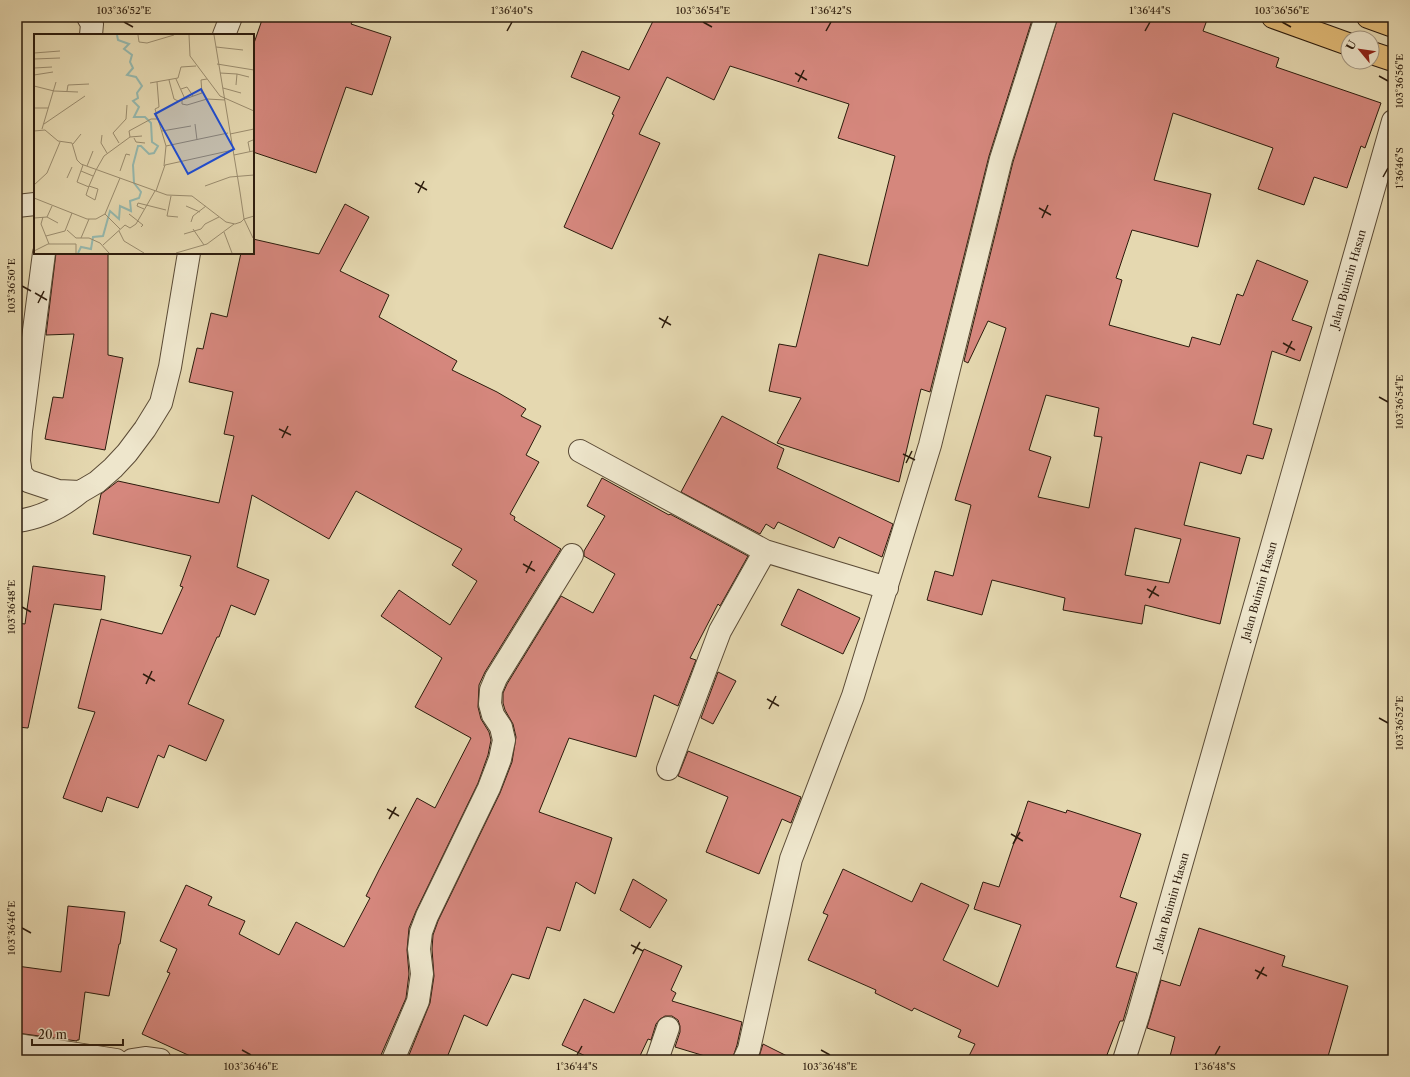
<svg xmlns="http://www.w3.org/2000/svg" width="1410" height="1077" font-family="'Libre Caslon Text',serif">
<style>
.building{fill:#d5877d;stroke:#2d1c0d;fill-rule:evenodd}
.lines{fill:none;stroke-linecap:round;stroke-linejoin:round}
.minor-casing{stroke:#5b4b36;stroke-width:24}
.major-casing{stroke:#2d1c0d;stroke-width:24}
.minor{stroke:#eee6cc;stroke-width:22}
.major{stroke:#e2bc78;stroke-width:22}
.ticks{fill:none;stroke:#2d1c0d;stroke-width:1.5}
.labels{text-anchor:middle;dominant-baseline:central;stroke-width:4;stroke-linejoin:round;paint-order:stroke}
.street-label{font-size:11px;fill:#2d1c0d;stroke:#eee6cc}
.inset-river{fill:none;stroke:#96b9af;stroke-width:2}
.inset-road{fill:none;stroke:#9b8d6f;stroke-width:1}
.view{fill:#1d4ed8;fill-opacity:0.15;stroke:#1d4ed8;stroke-width:2}
.inset-edge{fill:none;stroke:#2d1c0d;stroke-width:2}
.neatline{fill:none;stroke:#2d1c0d;stroke-width:1.5}
.ticks-label{font-size:10px;text-anchor:middle;fill:#2d1c0d}
</style>
<rect width="100%" height="100%" fill="#e5d8b0"/>
<filter id="stains"><feTurbulence type="fractalNoise" baseFrequency=".005" numOctaves="4"/><feColorMatrix values="0 0 0 0 .2 0 0 0 0 .09 0 0 0 0 .02 0 0 0 .5 -.17"/></filter>
<radialGradient id="worn" r=".72"><stop offset=".6" stop-color="#630" stop-opacity="0"/><stop offset="1" stop-color="#630" stop-opacity=".3"/></radialGradient>
<path class="building" d="M 263,17 L 355,17 L 351,24 L 391,37 L 372,95 L 346,87 L 316,173 L 253,152 L 253,46 Z
M 655,17 L 1033,17 L 989,156 L 930,392 L 921,389 L 899,482 L 777,443 L 801,398 L 769,391 L 779,344 L 796,347 L 819,254 L 868,266 L 895,156 L 838,138 L 849,104 L 730,66 L 714,100 L 667,77 L 639,134 L 660,143 L 612,249 L 564,227 L 614,115 L 612,114 L 620,97 L 571,77 L 582,51 L 629,70 Z
M 1058,17 L 1208,17 L 1203,31 L 1279,58 L 1276,67 L 1381,103 L 1365,148 L 1361,146 L 1347,188 L 1314,177 L 1304,205 L 1258,189 L 1273,148 L 1173,113 L 1154,180 L 1211,194 L 1198,247 L 1132,230 L 1116,278 L 1122,280 L 1109,325 L 1189,347 L 1192,337 L 1220,345 L 1237,294 L 1243,296 L 1257,260 L 1308,281 L 1292,320 L 1312,327 L 1300,361 L 1272,351 L 1253,424 L 1272,429 L 1263,459 L 1247,455 L 1241,474 L 1200,462 L 1184,525 L 1240,538 L 1220,624 L 1145,605 L 1142,624 L 1063,610 L 1065,598 L 992,580 L 982,615 L 927,600 L 935,571 L 953,576 L 971,505 L 955,500 L 1006,328 L 988,321 L 968,363 L 964,361 L 1013,162 ZM 1046,395 L 1099,408 L 1094,436 L 1102,437 L 1089,508 L 1038,497 L 1051,457 L 1029,450 ZM 1135,528 L 1181,539 L 1169,583 L 1125,575 Z
M 345,204 L 369,217 L 340,271 L 389,295 L 379,317 L 457,361 L 452,370 L 497,392 L 526,409 L 521,416 L 541,426 L 526,455 L 539,462 L 510,514 L 515,517 L 514,520 L 561,549 L 485,672 L 479,685 L 478,707 L 481,719 L 489,732 L 491,740 L 488,755 L 478,783 L 416,911 L 409,928 L 407,950 L 409,974 L 406,998 L 381,1055 L 381,1060 L 199,1060 L 142,1034 L 170,973 L 167,972 L 177,949 L 160,941 L 186,885 L 212,897 L 208,905 L 245,921 L 239,934 L 279,955 L 296,922 L 344,947 L 370,898 L 366,896 L 379,870 L 417,798 L 435,808 L 471,738 L 415,707 L 442,658 L 381,616 L 399,590 L 450,625 L 477,581 L 452,565 L 462,549 L 356,491 L 329,539 L 252,495 L 237,567 L 269,580 L 255,615 L 231,605 L 219,637 L 217,637 L 188,704 L 224,720 L 206,761 L 169,745 L 164,758 L 158,755 L 138,808 L 107,797 L 102,812 L 63,798 L 95,712 L 78,708 L 101,619 L 162,634 L 183,587 L 180,586 L 191,556 L 93,534 L 101,494 L 118,481 L 219,503 L 234,436 L 224,434 L 233,392 L 189,382 L 197,348 L 203,349 L 211,313 L 227,317 L 241,253 L 253,253 L 253,239 L 319,254 Z
M 56,253 L 108,253 L 108,355 L 123,358 L 105,450 L 45,439 L 53,397 L 63,398 L 74,334 L 46,335 Z
M 722,416 L 784,449 L 777,468 L 893,524 L 882,557 L 839,537 L 834,548 L 778,522 L 774,529 L 766,524 L 760,534 L 681,492 Z
M 602,478 L 669,515 L 670,514 L 748,556 L 720,606 L 718,604 L 690,658 L 696,660 L 678,706 L 654,695 L 636,757 L 569,738 L 539,812 L 612,838 L 595,894 L 576,882 L 560,931 L 547,927 L 529,979 L 512,974 L 487,1026 L 464,1015 L 446,1060 L 407,1060 L 430,1003 L 434,976 L 432,949 L 433,935 L 438,921 L 500,793 L 512,762 L 516,737 L 513,724 L 505,710 L 503,703 L 503,693 L 507,684 L 561,596 L 593,613 L 615,574 L 584,556 L 584,551 L 605,516 L 587,506 Z
M 33,566 L 105,576 L 101,610 L 54,604 L 28,728 L 17,727 L 17,623 L 25,624 Z
M 798,589 L 860,618 L 843,654 L 781,625 Z
M 718,672 L 736,681 L 713,724 L 701,718 Z
M 688,751 L 801,797 L 791,823 L 782,819 L 759,874 L 706,852 L 728,797 L 678,776 Z
M 1028,801 L 1066,813 L 1067,810 L 1141,834 L 1120,897 L 1137,903 L 1116,967 L 1137,973 L 1123,1021 L 1120,1021 L 1105,1060 L 967,1060 L 975,1044 L 958,1037 L 961,1030 L 914,1008 L 912,1011 L 875,993 L 876,990 L 808,960 L 828,915 L 823,913 L 843,869 L 912,902 L 921,883 L 969,905 L 943,960 L 998,987 L 1021,925 L 974,909 L 983,882 L 999,887 Z
M 633,879 L 667,900 L 650,928 L 620,910 Z
M 68,906 L 125,912 L 120,944 L 119,944 L 109,996 L 85,992 L 79,1040 L 77,1040 L 77,1041 L 17,1033 L 17,966 L 61,972 Z
M 1199,928 L 1285,956 L 1282,966 L 1348,986 L 1327,1060 L 1169,1060 L 1175,1037 L 1147,1028 L 1161,980 L 1180,986 Z
M 644,949 L 682,966 L 671,990 L 676,993 L 672,1001 L 742,1022 L 737,1045 L 732,1060 L 718,1060 L 675,1047 L 680,1032 L 680,1026 L 678,1020 L 672,1016 L 665,1016 L 660,1019 L 656,1024 L 651,1040 L 648,1039 L 638,1060 L 594,1060 L 562,1045 L 584,999 L 614,1013 Z
M 763,1044 L 795,1060 L 758,1060 Z"/>
<g class="lines">
<defs>
<path id="minor" d="M 88,17 L 92,24 L 91,35
M 224,35 L 231,17
M 17,206 L 35,204
M 44,253 L 21,431 L 19,461 L 21,474 L 28,481 L 58,491 L 80,492 L 97,482 L 113,468 L 127,453 L 145,429 L 161,403 L 170,367 L 189,253
M 580,451 L 765,551 L 887,588
M 17,521 C 41,518 62,507 80,492
M 668,769 L 720,631 L 765,551
M 17,1045 L 116,1060
M 132,1060 L 145,1058 L 160,1060
M 393,1060 L 418,1001 L 422,974 L 419,949 L 421,932 L 427,916 L 489,788 L 500,759 L 504,740 L 501,727 L 493,715 L 490,704 L 491,690 L 496,678 L 572,555
M 657,1060 L 668,1028
M 744,1060 L 749,1049 L 791,859 L 853,696 L 930,445 L 1001,159 L 1046,17
M 1124,1060 L 1138,1016 L 1393,121"/>
<path id="major" d="M 1273,17 L 1348,44
M 1368,17 L 1393,26
M 1372,53 L 1393,60"/>
</defs>
<use href="#minor" class="minor-casing"/>
<use href="#major" class="major-casing"/>
<use href="#minor" class="minor"/>
<use href="#major" class="major"/>
</g>
<path class="ticks" d="M 124,22 L 133,27M 703,22 L 712,27M 1282,22 L 1291,27M 507,31 L 512,22M 826,31 L 831,22M 1145,31 L 1150,22M 795,73 L 807,80M 1379,76 L 1388,81M 798,82 L 804,70M 1383,177 L 1388,168M 415,183 L 427,190M 418,193 L 424,181M 1039,208 L 1051,215M 1042,218 L 1048,205M 22,286 L 31,291M 35,293 L 47,300M 38,303 L 44,291M 659,318 L 671,325M 662,328 L 668,316M 1283,343 L 1295,350M 1286,353 L 1292,341M 1379,397 L 1388,402M 279,429 L 291,435M 282,438 L 288,426M 903,454 L 915,460M 906,463 L 912,451M 523,564 L 535,571M 526,573 L 532,561M 1147,589 L 1159,596M 1149,598 L 1156,586M 22,607 L 31,612M 143,674 L 155,681M 146,684 L 152,671M 767,699 L 779,706M 769,709 L 776,696M 1379,718 L 1388,723M 387,809 L 399,816M 389,819 L 396,807M 1011,834 L 1023,841M 1013,844 L 1020,832M 22,928 L 31,933M 631,945 L 643,951M 633,954 L 640,942M 1255,970 L 1267,976M 1257,979 L 1264,967M 242,1050 L 251,1055M 821,1050 L 830,1055M 577,1055 L 582,1046M 1215,1055 L 1220,1046"/>
<g class="labels">
<g class="street-label">
<text transform="translate(1348 279) rotate(-74)">Jalan Buimin Hasan</text>
<text transform="translate(1259 591) rotate(-74)">Jalan Buimin Hasan</text>
<text transform="translate(1171 902) rotate(-74)">Jalan Buimin Hasan</text>
</g>
</g>
<g transform="translate(34 34)">
<rect width="220" height="220" fill="#e5d8b0"/>
<path class="inset-river" d="M 44,219 L 47,213 L 57,215 L 59,203 L 69,202 L 76,177 L 85,185 L 86,172 L 97,177 L 96,167 L 105,164 L 107,158 L 100,149 L 99,131 L 104,112 L 107,112 L 115,120 L 120,119 L 124,112 L 118,108 L 117,89 L 111,83 L 100,83 L 105,73 L 99,67 L 104,64 L 103,59 L 108,52 L 102,43 L 93,41 L 99,34 L 96,28 L 98,21 L 90,15 L 95,10 L 84,6 L 83,1"/>
<path class="inset-road" d="M 104,1 L 105,8 L 113,9 L 140,1M 155,1 L 156,22 L 186,62 L 220,77M 182,13 L 209,16M 0,19 L 26,17M 0,25 L 26,24M 183,30 L 220,36M 0,34 L 18,33M 186,39 L 203,40 L 202,51M 203,40 L 215,43M 0,41 L 19,38M 142,45 L 151,65M 173,45 L 167,46 L 168,59 L 148,66 L 148,70 L 153,71 L 173,65 L 191,66M 135,46 L 140,65 L 144,67M 123,48 L 125,73 L 121,75 L 132,112 L 130,132M 116,49 L 144,44 L 147,33 L 162,32M 0,52 L 20,57 L 44,58M 189,54 L 207,59M 147,55 L 153,53 L 159,62M 33,57 L 34,51 L 55,50M 0,74 L 14,74M 10,90 L 51,62M 161,90 L 163,106M 8,95 L 22,48M 0,97 L 11,96 L 24,107 L 38,109 L 43,126 L 47,130 L 133,161 L 158,162 L 192,188 L 201,190 L 207,188 L 210,185 L 206,158 L 180,1M 128,97 L 157,92M 196,100 L 220,95M 68,101 L 67,109 L 73,119M 96,103 L 108,102M 100,104 L 102,108 L 111,109M 85,109 L 79,99 L 92,85 L 93,71M 39,110 L 47,100M 132,112 L 194,99M 216,118 L 214,108 L 219,106M 200,121 L 219,117M 49,131 L 43,148 L 55,153M 53,132 L 59,117M 47,137 L 59,142M 86,137 L 92,120 L 96,121M 33,144 L 38,133M 0,151 L 13,139 L 26,108M 55,152 L 64,155 L 61,166 L 52,161 L 55,152 L 62,136 L 70,122 L 96,103 L 95,97 L 117,85 L 125,85M 171,152 L 196,143 L 220,141M 122,157 L 131,131 L 199,116M 137,162 L 133,182 L 144,183M 0,164 L 53,185 L 62,185 L 71,180 L 86,144M 152,172 L 166,178M 110,175 L 103,172 L 104,169 L 132,176M 71,180 L 86,195M 95,180 L 109,191 L 107,193M 9,183 L 7,190 L 15,210M 13,183 L 24,189M 0,184 L 13,183 L 18,172M 157,188 L 159,182 L 172,172M 159,195 L 170,211M 33,196 L 42,204 L 55,204 L 66,209 L 75,219M 85,197 L 90,207 L 110,219M 190,198 L 198,219M 150,200 L 167,195 L 171,190 L 185,183M 12,202 L 31,197 L 38,179M 47,204 L 55,185M 219,204 L 210,185 L 220,182M 69,211 L 91,191 L 96,194 L 102,190 L 121,157M 0,217 L 14,210 L 42,210 L 42,219M 142,219 L 173,210 L 200,190"/>
<path class="view" d="M 167,55 L 200,115 L 154,140 L 121,80 Z"/>
<rect width="220" height="220" class="inset-edge"/>
</g>
<rect width="1410" height="1077" fill="none" stroke="#e5d8b0" stroke-width="44"/>
<g transform="translate(1360 50) rotate(299)"><circle r="19" fill="#eee6cc" stroke="#a19580"/>
<path d="M0-3L7 15L0 10L-7 15Z" fill="#8f2418"/>
<text y="-6" font-size="11" font-weight="bold" text-anchor="middle" fill="#2d1c0d">U</text>
</g>
<path d="M32 1039v6h91v-6" fill="none" stroke="#2d1c0d" stroke-width="2"/>
<text x="38" y="1039" font-size="12" fill="#2d1c0d" stroke="#eee6cc" stroke-width="3" paint-order="stroke">20 m</text>
<rect x="22" y="22" width="1366" height="1033" class="neatline"/>
<g class="ticks-label">
<text x="124" y="14">103°36'52"E</text>
<text x="512" y="14">1°36'40"S</text>
<text x="703" y="14">103°36'54"E</text>
<text x="831" y="14">1°36'42"S</text>
<text x="1150" y="14">1°36'44"S</text>
<text x="1282" y="14">103°36'56"E</text>
<text transform="translate(1399 81) rotate(-90)" y="4">103°36'56"E</text>
<text transform="translate(1399 168) rotate(-90)" y="4">1°36'46"S</text>
<text transform="translate(11 286) rotate(-90)" y="4">103°36'50"E</text>
<text transform="translate(1399 402) rotate(-90)" y="4">103°36'54"E</text>
<text transform="translate(11 607) rotate(-90)" y="4">103°36'48"E</text>
<text transform="translate(1399 723) rotate(-90)" y="4">103°36'52"E</text>
<text transform="translate(11 928) rotate(-90)" y="4">103°36'46"E</text>
<text x="251" y="1070">103°36'46"E</text>
<text x="577" y="1070">1°36'44"S</text>
<text x="830" y="1070">103°36'48"E</text>
<text x="1215" y="1070">1°36'48"S</text>
</g>
<rect width="100%" height="100%" filter="url(#stains)"/>
<rect width="100%" height="100%" fill="url(#worn)"/>
</svg>
